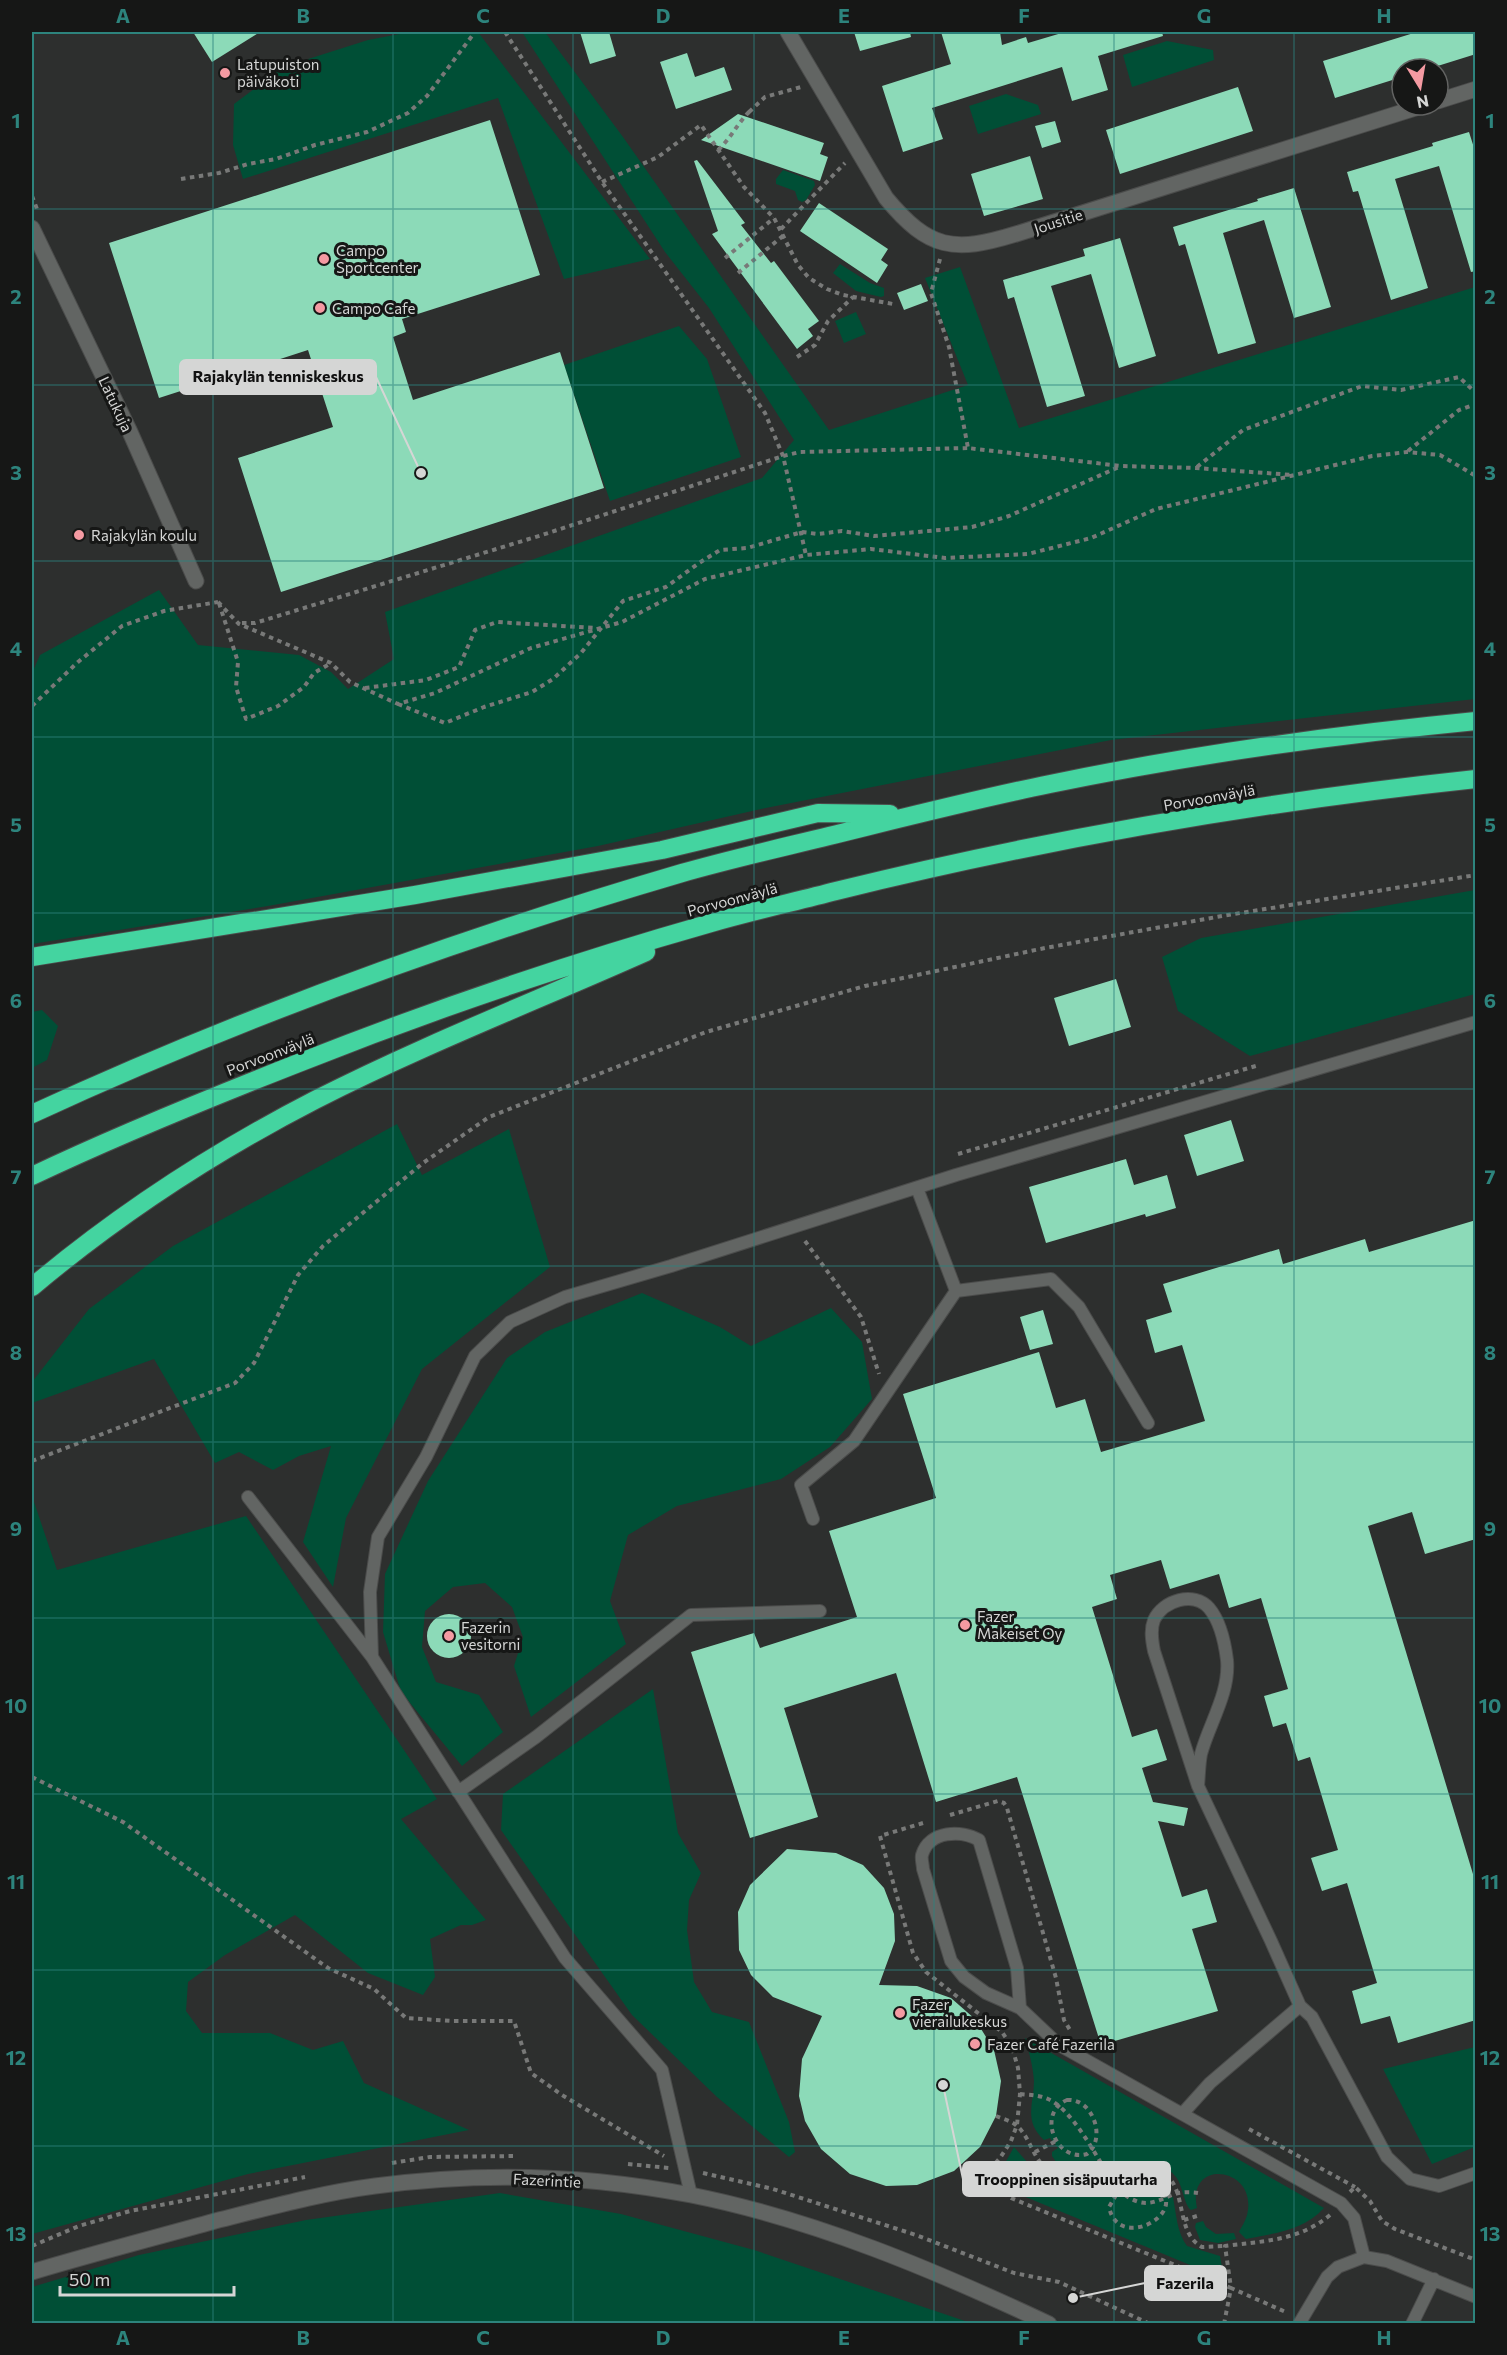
<svg xmlns="http://www.w3.org/2000/svg" width="1507" height="2355" font-family="Commissioner,sans-serif">
<style>
.green{fill:#004f36}
.building{fill:#8cdab8}
.lines{fill:none;stroke-linecap:round;stroke-linejoin:round}
.service-casing{stroke:#4b4c4b;stroke-width:14}
.minor-casing{stroke:#4b4c4b;stroke-width:17}
.secondary-casing{stroke:#4b4c4b;stroke-width:17}
.motorway-casing{stroke:#4b4c4b;stroke-width:20}
.path{stroke:#787978;stroke-width:4;stroke-dasharray:4.5 4.5;stroke-linecap:butt}
.service{stroke:#626563;stroke-width:12}
.minor{stroke:#626563;stroke-width:15}
.secondary{stroke:#626563;stroke-width:15}
.motorway{stroke:#44d4a0;stroke-width:18}
.grid{fill:none;stroke:#2d847d;stroke-width:1.5;stroke-opacity:0.55}
.poi-dot{fill:#f49aa2;stroke:#161716;stroke-width:2}
.labels{text-anchor:middle;dominant-baseline:central;stroke-width:6;stroke-linejoin:round;paint-order:stroke}
.poi-label{font-size:15px;fill:#d5d6d5;stroke:#161716;text-anchor:start}
.street-label{font-size:15px;fill:#d5d6d5;stroke:#161716}
.leader{fill:none;stroke:#d5d6d5;stroke-width:2}
.callout-dot{fill:#d5d6d5;stroke:#161716;stroke-width:2}
.callout{fill:#d5d6d5;stroke:#d5d6d5;stroke-width:2}
.callout-label{font-size:16px;text-anchor:middle;font-weight:bold;fill:#111}
.neatline{fill:none;stroke:#2d847d;stroke-width:2}
.grid-label{font-size:20px;text-anchor:middle;font-weight:bold;fill:#2d847d}
</style>
<rect width="100%" height="100%" fill="#2d2f2e"/>
<path class="green" d="M 410,32 L 478,32 L 650,259 L 564,279 L 498,98 L 243,179 L 233,145 L 234,104 L 283,67 L 368,40 Z
M 522,32 L 545,32 L 623,137 L 829,430 L 968,385 L 925,278 L 960,267 L 1019,428 L 1475,287 L 1475,699 L 1111,740 L 761,809 L 598,846 L 268,906 L 32,944 L 32,673 L 40,655 L 159,590 L 198,645 L 299,655 L 331,672 L 348,689 L 394,659 L 385,612 L 762,478 L 794,440 L 709,308 L 665,252 Z
M 1167,41 L 1213,50 L 1214,60 L 1132,87 L 1123,55 Z
M 1006,94 L 1038,105 L 1041,114 L 978,134 L 969,106 Z
M 783,170 L 814,181 L 815,185 L 806,200 L 802,202 L 798,200 L 795,191 L 776,184 L 776,179 Z
M 840,264 L 870,283 L 884,288 L 884,296 L 881,297 L 856,291 L 833,273 Z
M 856,312 L 866,334 L 844,343 L 835,321 Z
M 679,326 L 707,359 L 741,457 L 610,501 L 564,365 Z
M 1475,890 L 1475,994 L 1250,1056 L 1178,1011 L 1162,957 L 1201,938 Z
M 42,1010 L 58,1026 L 47,1060 L 32,1068 L 32,1012 Z
M 397,1124 L 422,1175 L 509,1129 L 550,1267 L 422,1369 L 346,1518 L 333,1587 L 303,1542 L 331,1446 L 299,1456 L 273,1470 L 239,1452 L 215,1463 L 154,1359 L 32,1403 L 32,1382 L 89,1309 L 173,1246 Z
M 642,1293 L 720,1327 L 751,1346 L 831,1308 L 862,1342 L 872,1399 L 830,1447 L 781,1479 L 677,1506 L 628,1535 L 610,1601 L 626,1644 L 531,1717 L 514,1666 L 523,1637 L 512,1607 L 485,1583 L 453,1587 L 425,1611 L 422,1647 L 436,1682 L 479,1695 L 503,1732 L 462,1766 L 401,1692 L 383,1632 L 385,1574 L 428,1481 L 507,1358 L 545,1332 Z
M 32,1496 L 57,1570 L 246,1516 L 437,1799 L 401,1819 L 486,1920 L 472,1925 L 461,1925 L 430,1939 L 435,1977 L 423,1995 L 368,1973 L 295,1915 L 225,1955 L 188,1982 L 186,2011 L 202,2033 L 270,2033 L 313,2050 L 343,2041 L 364,2083 L 469,2130 L 248,2174 L 32,2234 Z
M 653,1689 L 678,1833 L 701,1873 L 689,1900 L 687,1930 L 694,1982 L 712,2012 L 749,2022 L 789,2122 L 795,2152 L 789,2157 L 717,2097 L 632,2015 L 501,1830 L 503,1794 Z
M 1025,2038 L 1324,2208 C 1303,2231 1275,2233 1246,2239 L 1239,2232 C 1242,2226 1245,2222 1247,2215 C 1259,2167 1186,2157 1197,2208 L 1191,2210 C 1184,2205 1183,2186 1176,2177 C 1156,2151 1100,2165 1071,2168 L 1059,2166 L 1052,2156 L 1052,2152 L 1058,2148 L 1050,2138 L 1044,2140 C 1023,2121 1034,2103 1034,2081 C 1033,2066 1029,2052 1025,2038 Z
M 1475,2047 L 1475,2147 L 1432,2164 L 1383,2069 Z
M 1014,2147 C 1022,2156 1030,2167 1041,2174 C 1062,2186 1102,2177 1125,2174 L 1128,2175 L 1130,2182 C 1147,2180 1162,2180 1169,2198 L 1173,2197 C 1176,2213 1177,2233 1187,2246 L 1220,2256 L 1224,2279 L 1016,2193 L 994,2175 L 1004,2165 Z
M 500,2193 L 621,2214 L 754,2250 L 971,2323 L 32,2323 L 32,2287 L 139,2255 L 306,2220 Z
M 1203,2221 L 1206,2227 L 1216,2234 L 1234,2233 L 1236,2239 L 1218,2243 L 1200,2240 L 1195,2227 L 1196,2223 Z"/>
<path class="building" d="M 193,32 L 260,32 L 212,62 Z
M 580,32 L 609,32 L 616,56 L 590,64 Z
M 854,32 L 910,32 L 911,37 L 860,51 Z
M 941,32 L 1000,32 L 1002,45 L 1026,37 L 1028,43 L 1065,32 L 1162,32 L 1163,36 L 1098,56 L 1108,90 L 1072,101 L 1062,67 L 932,108 L 943,139 L 903,152 L 882,86 L 951,64 Z
M 1417,32 L 1476,32 L 1476,54 L 1428,69 L 1402,69 L 1402,77 L 1335,98 L 1323,61 Z
M 687,53 L 695,77 L 724,67 L 732,90 L 676,109 L 660,62 Z
M 1238,87 L 1253,131 L 1120,174 L 1106,130 Z
M 738,114 L 824,143 L 820,154 L 828,157 L 820,181 L 701,140 Z
M 490,120 L 540,275 L 402,319 L 406,332 L 393,337 L 413,400 L 560,352 L 604,488 L 281,592 L 238,458 L 333,427 L 308,350 L 159,398 L 109,243 Z
M 1055,121 L 1061,142 L 1042,148 L 1035,126 Z
M 1469,132 L 1476,154 L 1476,271 L 1471,272 L 1439,166 L 1395,179 L 1428,288 L 1391,300 L 1358,191 L 1353,192 L 1347,172 L 1433,146 L 1432,143 Z
M 1030,156 L 1043,199 L 984,216 L 971,174 Z
M 697,160 L 745,223 L 741,225 L 771,263 L 774,261 L 819,321 L 808,329 L 813,336 L 797,349 L 712,234 L 718,231 L 694,161 Z
M 1294,188 L 1331,307 L 1294,318 L 1264,220 L 1223,233 L 1256,343 L 1218,354 L 1185,244 L 1179,246 L 1173,227 L 1258,201 L 1257,199 Z
M 819,203 L 888,249 L 881,260 L 888,265 L 877,283 L 800,231 Z
M 1120,238 L 1156,356 L 1119,368 L 1091,274 L 1051,286 L 1085,396 L 1047,407 L 1014,297 L 1008,299 L 1003,280 L 1085,256 L 1083,249 Z
M 921,284 L 928,301 L 904,310 L 897,293 Z
M 1116,979 L 1131,1027 L 1069,1046 L 1054,998 Z
M 1231,1120 L 1244,1161 L 1197,1176 L 1184,1135 Z
M 1126,1159 L 1134,1185 L 1167,1175 L 1176,1208 L 1146,1217 L 1145,1214 L 1046,1243 L 1029,1187 Z
M 1476,1220 L 1476,1539 L 1425,1554 L 1412,1512 L 1368,1526 L 1476,1884 L 1476,2020 L 1398,2043 L 1390,2016 L 1361,2024 L 1352,1991 L 1377,1983 L 1347,1883 L 1322,1891 L 1311,1858 L 1338,1850 L 1310,1757 L 1298,1761 L 1286,1723 L 1273,1727 L 1264,1696 L 1288,1689 L 1261,1598 L 1229,1608 L 1219,1574 L 1170,1589 L 1161,1560 L 1110,1575 L 1117,1599 L 1092,1607 L 1132,1737 L 1157,1729 L 1167,1760 L 1142,1768 L 1153,1802 L 1188,1808 L 1184,1826 L 1158,1821 L 1182,1897 L 1207,1889 L 1217,1922 L 1192,1929 L 1218,2011 L 1101,2045 L 1017,1777 L 936,1802 L 896,1673 L 784,1708 L 818,1817 L 750,1838 L 691,1652 L 754,1633 L 760,1648 L 857,1617 L 829,1531 L 936,1498 L 903,1394 L 1039,1352 L 1056,1408 L 1085,1399 L 1101,1452 L 1179,1429 L 1205,1421 L 1182,1345 L 1155,1353 L 1146,1320 L 1172,1312 L 1163,1284 L 1279,1249 L 1283,1264 L 1365,1239 L 1369,1252 Z
M 1043,1310 L 1053,1344 L 1030,1350 L 1020,1317 Z
M427 1636a22 22 0 1 1 44 0a22 22 0 1 1-44 0Z
M 787,1849 L 836,1853 L 863,1865 L 884,1888 L 894,1914 L 895,1941 L 879,1985 L 917,1986 L 951,1998 L 975,2019 L 994,2050 L 1001,2081 L 996,2116 L 980,2147 L 954,2171 L 917,2185 L 886,2186 L 850,2174 L 821,2149 L 805,2121 L 799,2096 L 802,2059 L 822,2016 L 773,1997 L 751,1975 L 739,1950 L 738,1912 L 750,1885 Z"/>
<g class="lines">
<defs>
<path id="service" d="M 917,1188 L 956,1291 L 1051,1279 L 1079,1307 L 1148,1423
M 248,1497 L 372,1657 L 565,1958 L 662,2070 L 691,2195
M 813,1519 L 801,1485 L 854,1441 L 956,1291
M 372,1657 L 370,1592 L 378,1537 L 426,1457 L 475,1356 L 510,1322 L 565,1297 L 671,1266 L 956,1175 L 1476,1022
M 1198,1786 C 1199,1776 1199,1764 1201,1754 C 1209,1724 1230,1693 1227,1660 C 1225,1644 1220,1621 1209,1608 C 1194,1591 1163,1600 1154,1620 C 1150,1630 1152,1641 1154,1651 L 1198,1786 L 1271,1941 L 1300,2006 L 1312,2017 L 1387,2157 L 1410,2179 L 1439,2186 L 1476,2173
M 458,1792 L 536,1737 L 691,1615 L 820,1611
M 1020,2008 L 1017,1968 L 979,1840 C 962,1830 929,1830 922,1855 C 921,1859 923,1865 923,1869 L 951,1961 L 964,1977 L 986,1993 L 1020,2008 L 1059,2045 L 1341,2203 L 1354,2218 L 1364,2257
M 1183,2113 L 1210,2083 L 1300,2006
M 1299,2324 L 1327,2277 L 1338,2267 L 1364,2257 L 1387,2261 L 1476,2297
M 1412,2324 L 1434,2279"/>
<path id="minor" d="M 788,32 L 886,198 C 929,250 954,253 1016,234 L 1425,105
M 1438,101 L 1476,89
M 32,228 L 130,432 L 196,581"/>
<path id="secondary" d="M 32,2272 C 92,2254 154,2238 215,2221 C 267,2208 321,2193 375,2186 C 479,2172 588,2175 691,2195 C 816,2220 934,2270 1049,2324"/>
<path id="motorway" d="M 32,957 L 415,895 L 662,850 L 818,813 L 890,814
M 32,1114 C 242,1017 460,938 682,873 C 731,859 780,848 829,836 C 902,818 976,799 1050,784 C 1190,755 1333,735 1476,721
M 32,1176 C 118,1135 207,1099 296,1064 C 432,1010 570,963 711,923 C 752,911 794,902 836,891 C 1046,839 1260,802 1476,779
M 32,1287 C 119,1214 214,1152 315,1100 C 423,1045 536,1001 646,952"/>
</defs>
<use href="#service" class="service-casing"/>
<use href="#minor" class="minor-casing"/>
<use href="#secondary" class="secondary-casing"/>
<use href="#motorway" class="motorway-casing"/>
<path class="path" d="M 505,32 L 602,182 L 765,413 L 783,456 L 806,555
M 749,112 L 765,97 L 801,87
M 718,150 C 731,138 737,124 749,112 L 754,113
M 181,179 L 219,173 L 248,164 L 276,159 L 315,145 L 367,132 L 408,113 L 427,96 L 475,32
M 602,182 L 658,157 L 701,125 L 744,187 L 774,218 L 798,265 L 809,278 L 827,289 L 843,295 L 893,304
M 32,196 L 37,209
M 781,229 L 845,163
M 725,258 L 774,218
M 940,259 L 931,293 L 949,347 L 968,448 L 1121,466 L 1196,468 L 1293,475
M 738,273 L 784,235
M 797,357 L 815,345 L 828,321 L 853,297
M 1408,451 L 1459,410 L 1476,404
M 1197,467 L 1243,430 L 1362,386 L 1401,390 L 1459,377 L 1476,393
M 218,602 L 239,624 L 331,663 L 350,682 L 398,704 L 435,693 L 531,648 L 622,622 L 705,579 L 806,555 L 871,549 L 945,558 L 1028,554 L 1091,538 L 1156,509 L 1372,456 L 1407,452 L 1440,455 L 1476,476
M 219,603 L 238,662 L 236,687 L 246,719 L 278,706 L 304,687 L 314,673 L 331,663
M 242,623 L 255,623 L 542,535 L 783,456 L 800,452 L 968,448
M 365,688 L 426,680 L 459,667 L 475,630 L 497,622 L 596,628
M 398,704 L 445,723 L 484,707 L 532,692 L 553,679 L 581,653 L 623,601 L 666,587 L 699,563 L 720,550 L 747,548 L 802,532 L 818,534 L 842,531 L 874,536 L 972,527 L 1009,516 L 1121,466
M 32,706 L 78,662 L 122,626 L 164,611 L 218,602
M 958,1154 L 1259,1065
M 805,1241 L 861,1317 L 879,1374
M 32,1461 L 235,1383 L 254,1363 L 298,1275 L 323,1246 L 423,1163 L 489,1117 L 706,1032 L 865,986 L 1045,948 L 1222,916 L 1476,875
M 32,1777 L 123,1822 L 328,1968 L 374,1989 L 406,2018 L 452,2021 L 514,2021 L 531,2073 L 562,2095 L 664,2156
M 950,1815 L 998,1801 L 1004,1803 L 1007,1808 L 1056,1978 L 1064,2020 L 1070,2030
M 923,1823 L 880,1836 L 913,1953 L 926,1972 L 1002,2032 L 1012,2047 L 1018,2068 L 1020,2094 L 1017,2125 L 1011,2141 L 1000,2158 L 986,2174 L 1000,2191 L 1011,2198 L 1231,2288 L 1225,2246 C 1263,2241 1299,2241 1330,2215
M 1020,2094 C 1030,2095 1039,2095 1048,2099 C 1071,2109 1092,2149 1106,2171 C 1114,2184 1122,2197 1139,2202 C 1154,2206 1165,2196 1179,2193 C 1185,2192 1192,2192 1198,2193
M 1067,2100 C 1093,2098 1107,2139 1087,2154 C 1056,2163 1036,2113 1067,2100 Z
M 996,2116 C 1003,2119 1012,2121 1017,2126 C 1031,2138 1034,2163 1050,2171 C 1067,2179 1123,2167 1144,2167 C 1195,2171 1169,2229 1202,2247 L 1225,2246
M 1249,2129 L 1355,2187
M 1035,2152 L 1056,2141
M 392,2163 L 430,2157 L 516,2156
M 628,2164 L 669,2168
M 1133,2167 L 1136,2184
M 703,2173 L 773,2189 L 916,2235 L 1014,2273 L 1059,2282 L 1150,2324
M 1149,2183 C 1201,2206 1119,2256 1109,2207 L 1119,2190 L 1136,2184 Z
M 1350,2192 L 1355,2187 L 1370,2201 L 1382,2221 L 1395,2229 L 1476,2260
M 1184,2220 L 1200,2215
M 32,2246 L 79,2226 L 130,2211 L 305,2177
M 1224,2324 L 1231,2288 L 1288,2313"/>
<use href="#service" class="service"/>
<use href="#minor" class="minor"/>
<use href="#secondary" class="secondary"/>
<use href="#motorway" class="motorway"/>
</g>
<path class="grid" d="M 213,32 L 213,2324M 393,32 L 393,2324M 573,32 L 573,2324M 754,32 L 754,2324M 934,32 L 934,2324M 1114,32 L 1114,2324M 1294,32 L 1294,2324M 32,209 L 1476,209M 32,385 L 1476,385M 32,561 L 1476,561M 32,737 L 1476,737M 32,913 L 1476,913M 32,1089 L 1476,1089M 32,1266 L 1476,1266M 32,1442 L 1476,1442M 32,1618 L 1476,1618M 32,1794 L 1476,1794M 32,1970 L 1476,1970M 32,2146 L 1476,2146"/>
<g class="poi-dot">
<circle cx="225" cy="73" r="6"/>
<circle cx="324" cy="259" r="6"/>
<circle cx="320" cy="308" r="6"/>
<circle cx="79" cy="535" r="6"/>
<circle cx="965" cy="1625" r="6"/>
<circle cx="449" cy="1636" r="6"/>
<circle cx="900" cy="2013" r="6"/>
<circle cx="975" cy="2044" r="6"/>
</g>
<g class="labels">
<g class="poi-label">
<text x="237" y="64">Latupuiston<tspan x="237" dy="17">päiväkoti</tspan></text>
<text x="336" y="250">Campo<tspan x="336" dy="17">Sportcenter</tspan></text>
<text x="332" y="308">Campo Cafe</text>
<text x="91" y="535">Rajakylän koulu</text>
<text x="977" y="1616">Fazer<tspan x="977" dy="17">Makeiset Oy</tspan></text>
<text x="461" y="1627">Fazerin<tspan x="461" dy="17">vesitorni</tspan></text>
<text x="912" y="2004">Fazer<tspan x="912" dy="17">vierailukeskus</tspan></text>
<text x="987" y="2044">Fazer Café Fazerila</text>
</g>
<g class="street-label">
<text transform="translate(1058 221) rotate(-18)">Jousitie</text>
<text transform="translate(116 404) rotate(65)">Latukuja</text>
<text transform="translate(1209 797) rotate(-10)">Porvoonväylä</text>
<text transform="translate(732 899) rotate(-15)">Porvoonväylä</text>
<text transform="translate(270 1054) rotate(-21)">Porvoonväylä</text>
<text transform="translate(547 2180) rotate(3)">Fazerintie</text>
</g>
</g>
<path class="leader" d="M421 473L376 377M943 2085L963 2179M1073 2298L1145 2283"/>
<g class="callout-dot">
<circle cx="421" cy="473" r="6"/>
<circle cx="943" cy="2085" r="6"/>
<circle cx="1073" cy="2298" r="6"/>
</g>
<g class="callout">
<rect x="180" y="360" width="196" height="34" rx="6"/>
<rect x="963" y="2162" width="207" height="34" rx="6"/>
<rect x="1145" y="2266" width="81" height="34" rx="6"/>
</g>
<g class="callout-label">
<text x="278" y="382">Rajakylän tenniskeskus</text>
<text x="1066" y="2185">Trooppinen sisäpuutarha</text>
<text x="1185" y="2289">Fazerila</text>
</g>
<rect width="1507" height="2355" fill="none" stroke="#161716" stroke-width="66"/>
<g transform="translate(1420 87) rotate(169)"><circle r="28" fill="#161716" stroke="#626362" stroke-width="1.5"/>
<path d="M0-4.5L10 22L0 15L-10 22Z" fill="#f49aa2"/>
<text y="-9" font-size="16" font-weight="bold" text-anchor="middle" fill="#d5d6d5">N</text>
</g>
<path d="M60 2286v9h174v-9" fill="none" stroke="#d5d6d5" stroke-width="3"/>
<text x="69" y="2286" font-size="18" fill="#d5d6d5" stroke="#161716" stroke-width="4.5" paint-order="stroke">50 m</text>
<rect x="33" y="33" width="1441" height="2289" class="neatline"/>
<g class="grid-label">
<text x="123" y="23">A</text>
<text x="303" y="23">B</text>
<text x="483" y="23">C</text>
<text x="663" y="23">D</text>
<text x="844" y="23">E</text>
<text x="1024" y="23">F</text>
<text x="1204" y="23">G</text>
<text x="1384" y="23">H</text>
<text x="16" y="128">1</text>
<text x="1490" y="128">1</text>
<text x="16" y="304">2</text>
<text x="1490" y="304">2</text>
<text x="16" y="480">3</text>
<text x="1490" y="480">3</text>
<text x="16" y="656">4</text>
<text x="1490" y="656">4</text>
<text x="16" y="832">5</text>
<text x="1490" y="832">5</text>
<text x="16" y="1008">6</text>
<text x="1490" y="1008">6</text>
<text x="16" y="1184">7</text>
<text x="1490" y="1184">7</text>
<text x="16" y="1360">8</text>
<text x="1490" y="1360">8</text>
<text x="16" y="1536">9</text>
<text x="1490" y="1536">9</text>
<text x="16" y="1713">10</text>
<text x="1490" y="1713">10</text>
<text x="16" y="1889">11</text>
<text x="1490" y="1889">11</text>
<text x="16" y="2065">12</text>
<text x="1490" y="2065">12</text>
<text x="16" y="2241">13</text>
<text x="1490" y="2241">13</text>
<text x="123" y="2345">A</text>
<text x="303" y="2345">B</text>
<text x="483" y="2345">C</text>
<text x="663" y="2345">D</text>
<text x="844" y="2345">E</text>
<text x="1024" y="2345">F</text>
<text x="1204" y="2345">G</text>
<text x="1384" y="2345">H</text>
</g>
</svg>
